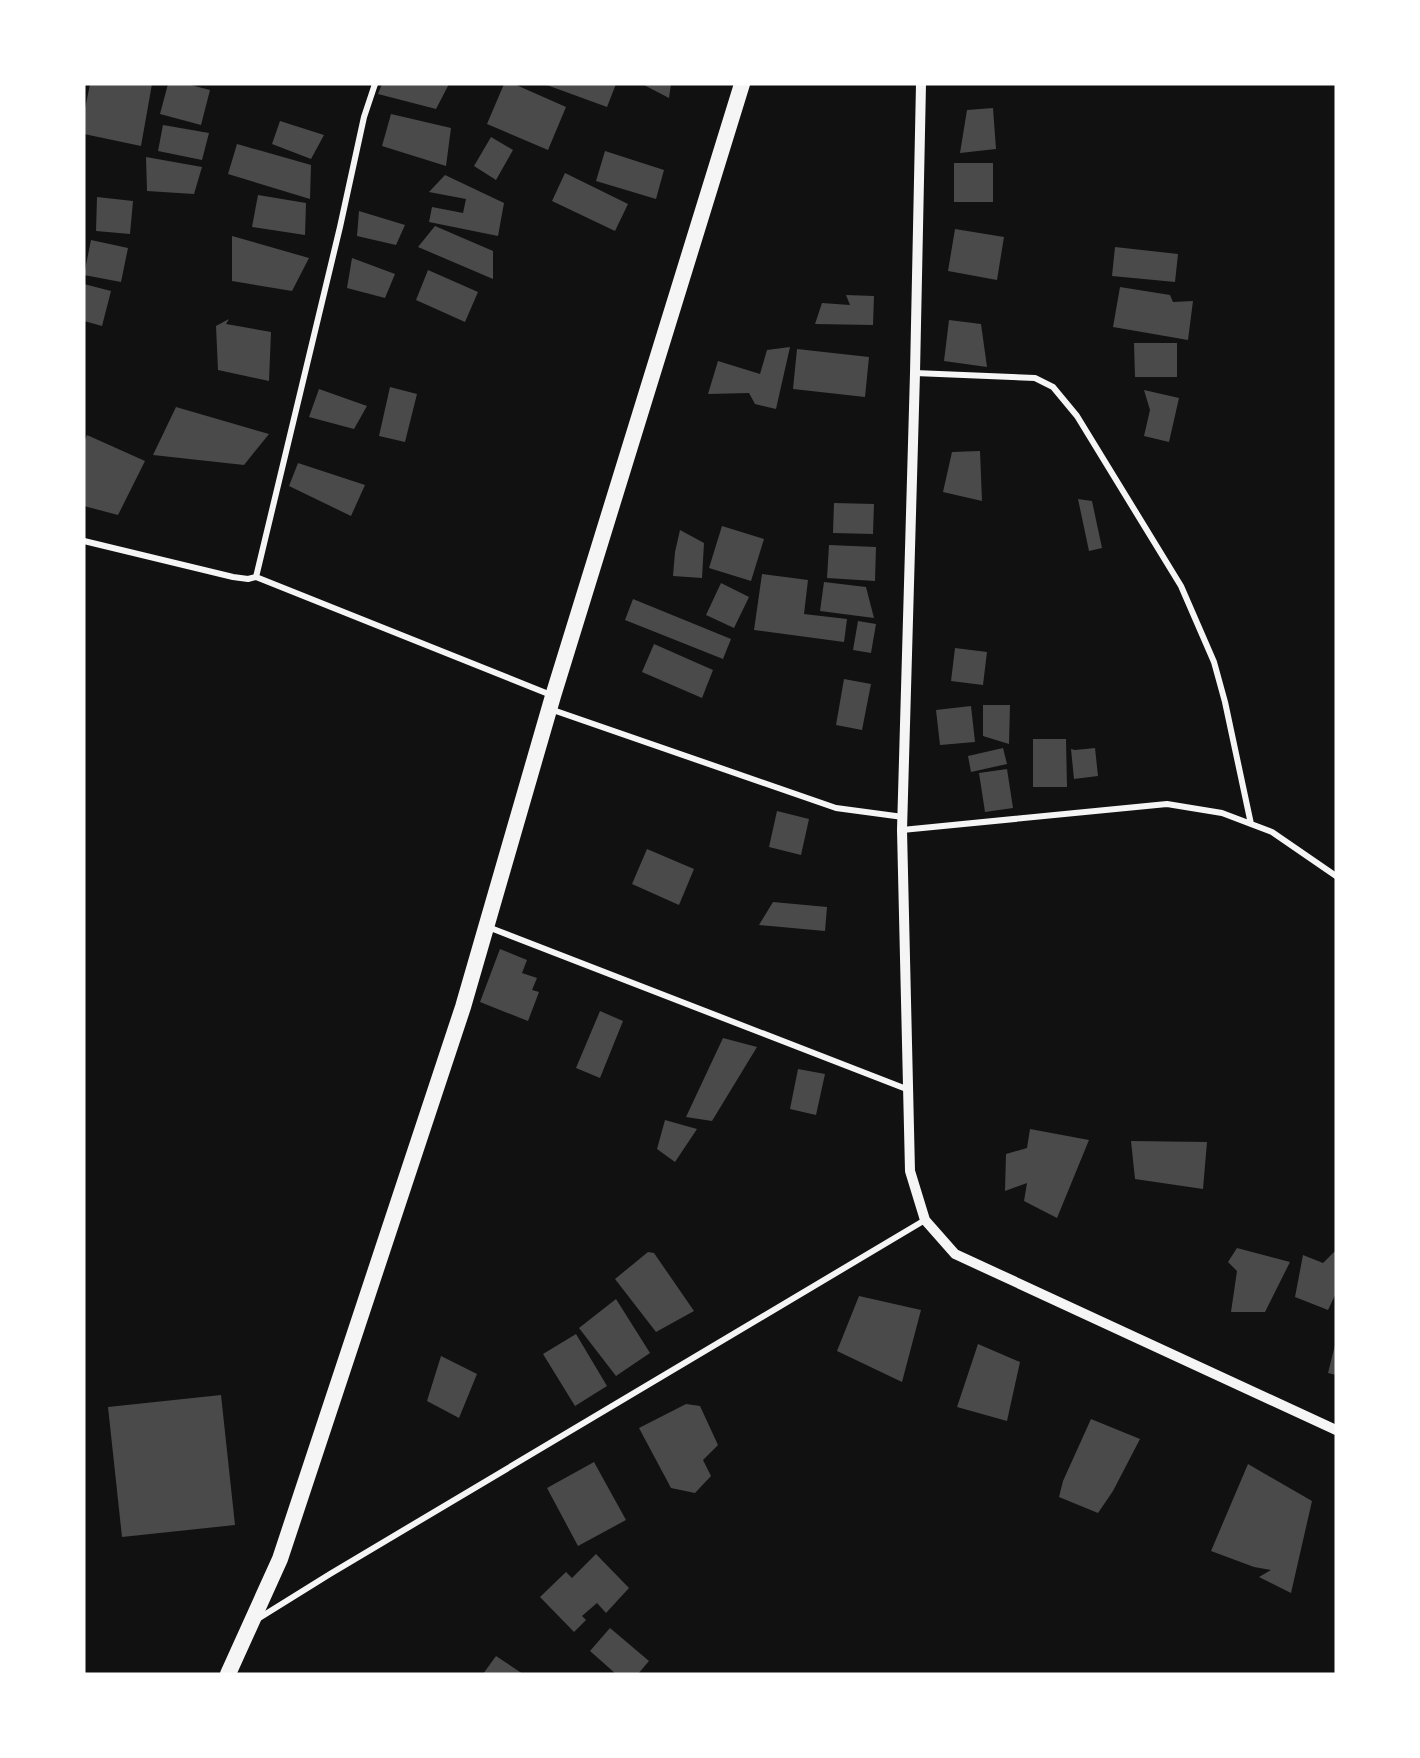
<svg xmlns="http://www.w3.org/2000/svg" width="1420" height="1758" font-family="'Space Grotesk',sans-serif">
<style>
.building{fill:#4a4a4a}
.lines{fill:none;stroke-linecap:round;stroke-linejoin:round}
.minor{stroke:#f5f5f5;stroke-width:6}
.tertiary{stroke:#f5f5f5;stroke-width:10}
.trunk{stroke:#f5f5f5;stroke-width:16}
</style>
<rect width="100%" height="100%" fill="#111"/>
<path class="building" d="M 90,84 L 152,84 L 141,146 L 84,134 L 84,114 Z
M 168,84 L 187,84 L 210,90 L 201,125 L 160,114 Z
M 382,84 L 449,84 L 436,109 L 378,94 Z
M 504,84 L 514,84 L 566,107 L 548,150 L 487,124 Z
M 544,84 L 616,84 L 607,107 Z
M 642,84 L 671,84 L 669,98 Z
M 993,108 L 996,149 L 960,153 L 967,110 Z
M 391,114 L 451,128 L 446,166 L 382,146 Z
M 280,121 L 324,135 L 311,159 L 272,144 Z
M 163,125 L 209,133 L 202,160 L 158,151 Z
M 491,137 L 513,150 L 496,180 L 474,166 Z
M 237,144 L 311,165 L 310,199 L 228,174 Z
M 605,151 L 664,170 L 656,199 L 596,181 Z
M 146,157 L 202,167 L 194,194 L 147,191 Z
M 954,163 L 993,163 L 993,202 L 954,202 Z
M 565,173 L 628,204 L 615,231 L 552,201 Z
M 445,175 L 504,203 L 498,236 L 429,222 L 432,207 L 463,213 L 466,199 L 429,192 Z
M 258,195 L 306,203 L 305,235 L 252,227 Z
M 97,197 L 133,201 L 130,234 L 96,231 Z
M 359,211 L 405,225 L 396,245 L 357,236 Z
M 435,226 L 493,251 L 493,279 L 418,247 Z
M 955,229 L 1004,237 L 997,280 L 948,271 Z
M 232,236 L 309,258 L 292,291 L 232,281 Z
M 91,240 L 128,248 L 121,282 L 84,275 Z
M 1115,247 L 1178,254 L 1175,282 L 1112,276 Z
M 352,258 L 395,274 L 385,298 L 347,288 Z
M 428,270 L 478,292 L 465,322 L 416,300 Z
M 84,284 L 111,291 L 102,326 L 84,321 Z
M 1120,287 L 1170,295 L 1173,302 L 1193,301 L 1188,340 L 1113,327 Z
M 846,295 L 874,296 L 873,325 L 815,324 L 822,303 L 850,305 Z
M 229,319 L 226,324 L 271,332 L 269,381 L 218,370 L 216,326 Z
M 949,320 L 981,324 L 987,367 L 944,361 Z
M 1134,343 L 1177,343 L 1177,377 L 1135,377 Z
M 790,347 L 776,409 L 755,404 L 749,393 L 708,394 L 718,361 L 760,374 L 767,350 Z
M 797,349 L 869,357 L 865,397 L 793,389 Z
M 390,387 L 417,394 L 405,442 L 379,436 Z
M 319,389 L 367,406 L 354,429 L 309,417 Z
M 1144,390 L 1179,398 L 1169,442 L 1144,436 L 1150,410 Z
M 176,407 L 269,434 L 244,465 L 153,455 Z
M 87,435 L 145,461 L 118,515 L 84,506 L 84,442 Z
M 980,451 L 982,501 L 943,492 L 952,452 Z
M 298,463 L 365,485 L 351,516 L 289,486 Z
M 1078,499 L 1092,501 L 1102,548 L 1089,551 Z
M 834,503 L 874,504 L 873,534 L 833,533 Z
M 722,526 L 764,539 L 751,581 L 709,568 Z
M 680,530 L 704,543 L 702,578 L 673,576 L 675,552 Z
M 829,545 L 876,547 L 875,581 L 827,578 Z
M 762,574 L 808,580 L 804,614 L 847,619 L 844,642 L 754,630 Z
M 824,582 L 866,587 L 874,618 L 820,611 Z
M 721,583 L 749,597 L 734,628 L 706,615 Z
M 633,599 L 731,639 L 723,659 L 625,620 Z
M 858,621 L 876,624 L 871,653 L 853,650 Z
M 654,644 L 713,670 L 702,698 L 642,672 Z
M 955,648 L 987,652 L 983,685 L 951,681 Z
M 844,679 L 871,684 L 862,730 L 836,725 Z
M 983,705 L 1010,705 L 1009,744 L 983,736 Z
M 971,706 L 975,742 L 940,745 L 936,710 Z
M 1033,739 L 1066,739 L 1067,787 L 1033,787 Z
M 1003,748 L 1007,764 L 971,772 L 968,756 Z
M 1095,748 L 1098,776 L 1074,779 L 1071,749 L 1075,750 Z
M 1007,769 L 1013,808 L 985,812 L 979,773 Z
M 777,811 L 809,819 L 801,855 L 769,847 Z
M 647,849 L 694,869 L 679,905 L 632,884 Z
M 773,902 L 827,907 L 825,931 L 759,925 Z
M 500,949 L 527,960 L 522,973 L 537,978 L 532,990 L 539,992 L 528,1021 L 480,1002 Z
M 600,1011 L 623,1021 L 600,1078 L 576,1068 Z
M 723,1038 L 757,1047 L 712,1121 L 686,1117 Z
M 798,1069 L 825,1074 L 816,1115 L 790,1109 Z
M 665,1120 L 697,1129 L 675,1162 L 657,1149 Z
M 1030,1129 L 1089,1140 L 1057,1218 L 1024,1201 L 1027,1183 L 1005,1191 L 1006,1154 L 1027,1148 Z
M 1131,1141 L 1207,1142 L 1203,1189 L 1135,1179 Z
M 1237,1248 L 1290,1262 L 1265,1312 L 1231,1312 L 1237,1271 L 1228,1262 Z
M 1336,1250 L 1336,1293 L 1328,1310 L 1295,1297 L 1303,1255 L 1323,1263 Z
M 648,1252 L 654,1253 L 694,1311 L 656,1332 L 615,1279 Z
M 859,1296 L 921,1310 L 902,1382 L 837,1351 Z
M 616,1299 L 650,1353 L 616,1376 L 579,1328 Z
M 576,1334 L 607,1386 L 575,1406 L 543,1354 Z
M 978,1344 L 1020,1362 L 1007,1421 L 957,1407 Z
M 1335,1345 L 1336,1345 L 1336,1375 L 1328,1373 Z
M 441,1356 L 477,1374 L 459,1418 L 427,1401 Z
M 221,1395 L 235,1525 L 122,1537 L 108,1407 Z
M 686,1404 L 700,1406 L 718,1445 L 703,1460 L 711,1476 L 695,1493 L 671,1488 L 639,1428 Z
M 1091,1419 L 1140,1439 L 1113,1491 L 1098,1513 L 1059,1497 L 1063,1481 Z
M 594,1462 L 626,1520 L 578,1546 L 547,1488 Z
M 1248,1464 L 1312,1501 L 1291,1593 L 1259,1577 L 1271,1570 L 1254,1567 L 1211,1551 Z
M 596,1554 L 629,1588 L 606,1613 L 597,1603 L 582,1616 L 586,1620 L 574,1632 L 540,1597 L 566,1572 L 572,1578 Z
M 610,1628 L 649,1661 L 638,1674 L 616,1674 L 590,1651 Z
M 496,1656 L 523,1674 L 483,1674 Z"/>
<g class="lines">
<path class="minor" d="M 915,373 L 1035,378 L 1053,387 L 1077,416 L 1181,586 L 1214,662 L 1225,702 L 1251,824
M 84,541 L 233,577 L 248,579 L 256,577 L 551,695
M 256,577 L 340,227 L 364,117 L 375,84
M 550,709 L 836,808 L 903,817
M 902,830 L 1167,804 L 1222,813 L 1272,832 L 1336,876
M 488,927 L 909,1090
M 256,1620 L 330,1574 L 925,1220"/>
<path class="tertiary" d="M 921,84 L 915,373 L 902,830 L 910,1171 L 925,1220 L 955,1254 L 1336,1430"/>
<path class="trunk" d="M 228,1674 L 280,1559 L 463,1007 L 553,696 L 742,84"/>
</g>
<rect width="1420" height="1758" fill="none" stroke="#ffffff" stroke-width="171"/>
</svg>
